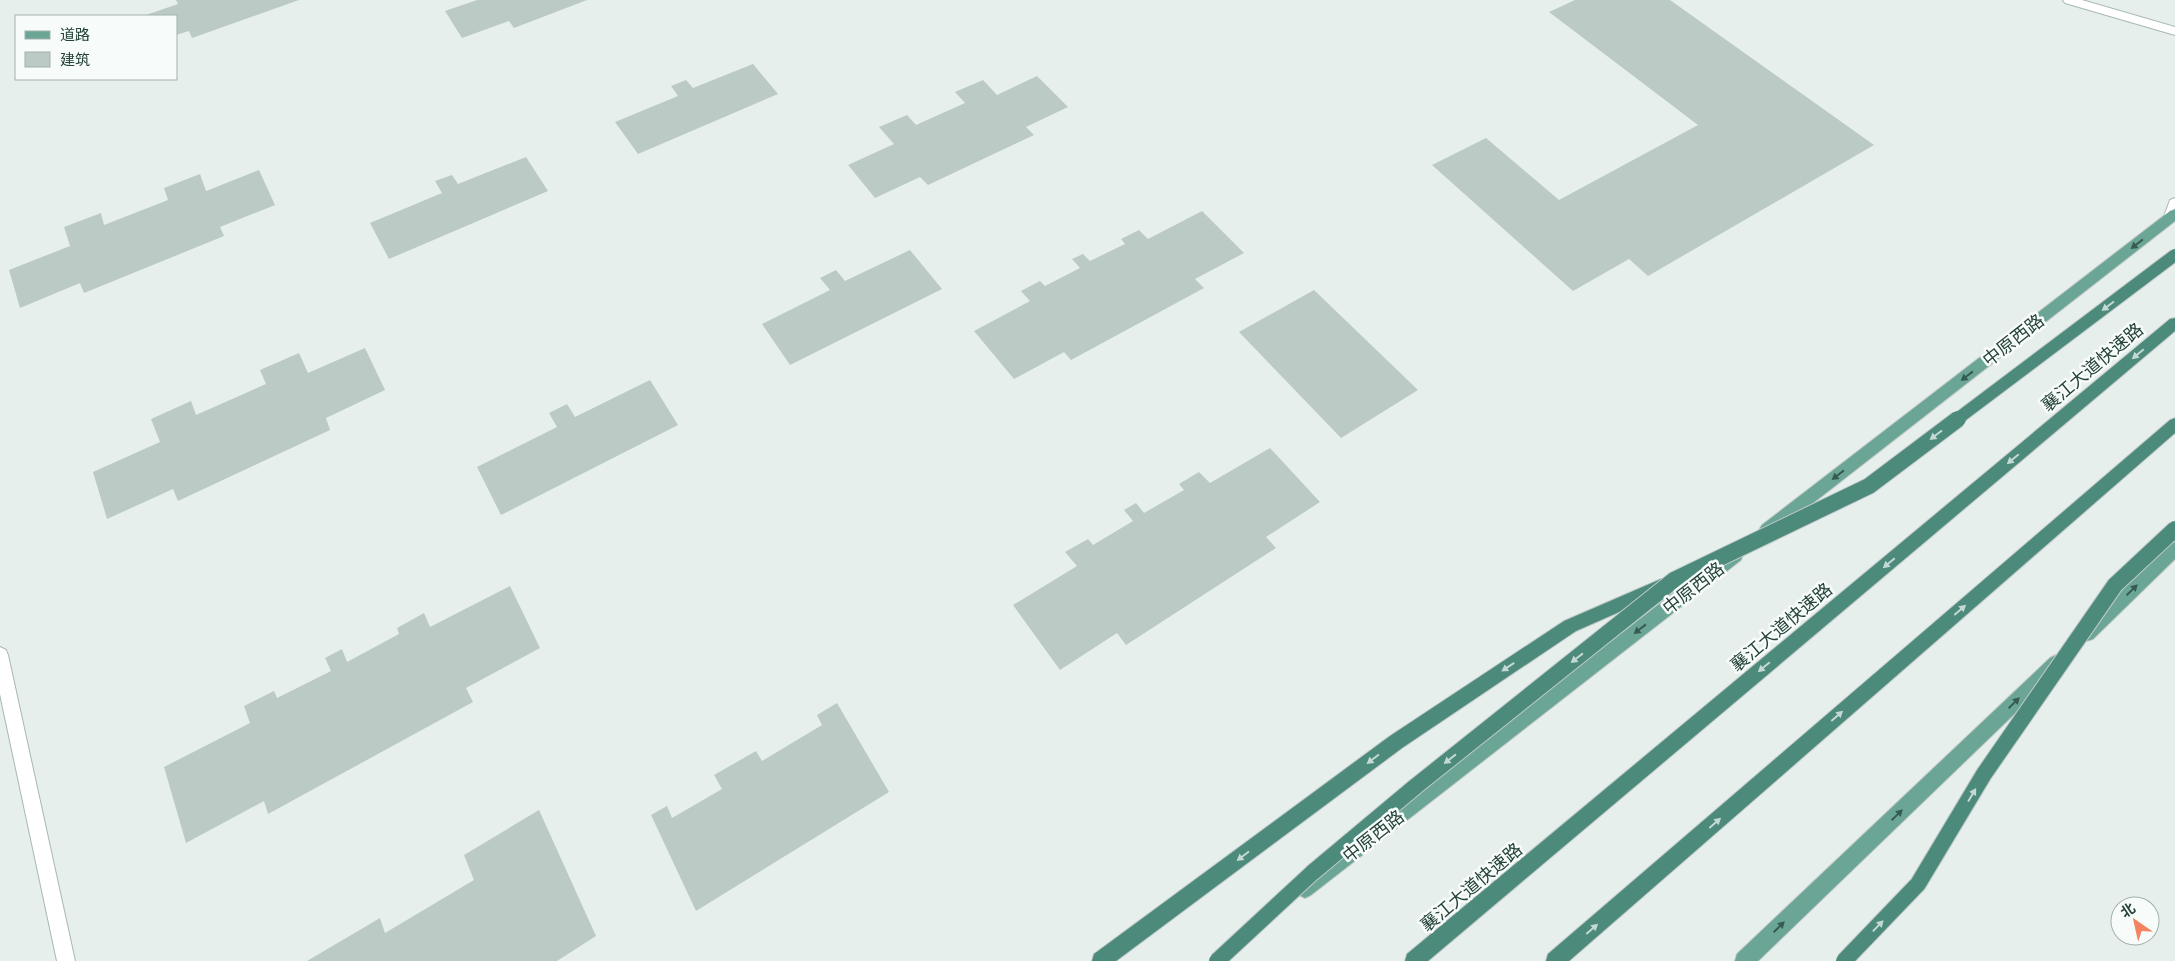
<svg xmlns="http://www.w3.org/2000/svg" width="2175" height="961" font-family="'DejaVu Sans','Noto Sans SC',sans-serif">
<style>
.building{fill:#bbcac4}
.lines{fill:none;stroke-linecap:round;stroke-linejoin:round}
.minor-casing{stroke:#a8b8b2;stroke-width:2}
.primary-casing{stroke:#c2cac8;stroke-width:2}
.trunk-casing{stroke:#c2cac8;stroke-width:2}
.minor{fill:#fff;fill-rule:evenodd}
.primary{fill:#6aa596;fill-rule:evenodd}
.trunk{fill:#4c8a7c;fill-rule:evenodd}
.trunk-bridge-far1-casing{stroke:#c2cac8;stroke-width:14;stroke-linecap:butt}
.trunk-bridge-casing{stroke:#c2cac8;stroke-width:18;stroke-linecap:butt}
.trunk-bridge-far1{stroke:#4c8a7c;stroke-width:12}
.trunk-bridge{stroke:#4c8a7c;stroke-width:16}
.oneway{fill:#365b51}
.oneway2{fill:#c4d9d4}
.labels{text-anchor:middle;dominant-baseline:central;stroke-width:5;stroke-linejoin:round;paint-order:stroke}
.street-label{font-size:18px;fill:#24423a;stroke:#f7fbf9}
</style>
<rect width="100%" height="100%" fill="#e6efeb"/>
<path class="building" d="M 176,0 L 299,0 L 192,38 L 189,31 L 176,35 L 176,16 L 143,16 L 178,4 Z
M 477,0 L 587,0 L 514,28 L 509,21 L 462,38 L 445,11 Z
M 1575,0 L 1670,0 L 1874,145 L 1648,276 L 1629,259 L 1573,291 L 1432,165 L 1486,138 L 1559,200 L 1698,125 L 1549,12 Z
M 753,64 L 778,94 L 638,154 L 615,122 L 678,96 L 671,86 L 686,80 L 693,88 Z
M 1037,76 L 1068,107 L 1026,127 L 1034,135 L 928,185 L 920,177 L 875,198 L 848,165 L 894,144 L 879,127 L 907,115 L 916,125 L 965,103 L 955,92 L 983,80 L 997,95 Z
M 526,157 L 548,191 L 389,259 L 370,223 L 442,193 L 435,181 L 452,175 L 458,184 Z
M 259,170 L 275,205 L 220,227 L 224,236 L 84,293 L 80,283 L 20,308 L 9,270 L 70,246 L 64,227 L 101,213 L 104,225 L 168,200 L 164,188 L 200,174 L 206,191 Z
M 1202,211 L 1244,253 L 1195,279 L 1204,288 L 1071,360 L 1064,352 L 1014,379 L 974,331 L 1030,301 L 1021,291 L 1040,281 L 1045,286 L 1080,268 L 1072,259 L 1083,254 L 1090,261 L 1125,244 L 1121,239 L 1139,230 L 1148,239 Z
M 910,250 L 942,289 L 790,365 L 762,324 L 830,290 L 820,278 L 836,270 L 845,281 Z
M 1314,290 L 1418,390 L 1341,438 L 1239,332 Z
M 365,348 L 385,390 L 326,418 L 330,430 L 178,501 L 173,489 L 107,519 L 93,472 L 160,442 L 151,419 L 191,401 L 196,415 L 266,384 L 260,370 L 299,353 L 308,373 Z
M 650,380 L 678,425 L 501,515 L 477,467 L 557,427 L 549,413 L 567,404 L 575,417 Z
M 1270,448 L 1320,502 L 1266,537 L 1276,548 L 1126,645 L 1117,633 L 1060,670 L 1013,605 L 1077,566 L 1065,552 L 1088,539 L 1093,545 L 1133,521 L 1124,510 L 1136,503 L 1144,513 L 1184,490 L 1179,484 L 1199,472 L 1210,483 Z
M 510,586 L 540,648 L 466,688 L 473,702 L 268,814 L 264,801 L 186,843 L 164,767 L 250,723 L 244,706 L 274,691 L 277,698 L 331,671 L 325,658 L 342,649 L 347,662 L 399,634 L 397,628 L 424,613 L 430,627 Z
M 837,703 L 889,792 L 696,911 L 651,815 L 667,806 L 672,818 L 722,789 L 714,775 L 756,751 L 762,761 L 822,725 L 817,715 Z
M 539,810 L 596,936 L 557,961 L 307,961 L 380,918 L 385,933 L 474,880 L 464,855 Z"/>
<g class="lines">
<defs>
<path id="minor" d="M 2063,0 L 2082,0 L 2175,27 L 2175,35 L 2065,3 Z
M 2175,198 L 2175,220 L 2169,224 L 2164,222 L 2163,219 L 2170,200 Z
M 0,647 L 6,650 L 8,655 L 75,961 L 57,961 L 0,694 Z"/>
<path id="primary" d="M 2175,209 L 2175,221 L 1772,535 L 1767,537 L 1762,535 L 1759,530 L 1762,525 L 2170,211 Z
M 2175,542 L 2175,559 L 2093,639 L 2087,641 L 2081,639 L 2079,634 L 2081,629 L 2170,544 Z
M 1735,548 L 1741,550 L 1743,555 L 1741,560 L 1311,895 L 1305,898 L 1299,895 L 1296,889 L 1299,883 L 1729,550 Z
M 2056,655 L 2062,658 L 2064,663 L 2062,668 L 1758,961 L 1735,961 L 1737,954 L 2050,658 Z"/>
<path id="trunk" d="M 2175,318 L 2175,331 L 1428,961 L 1405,961 L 1407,954 L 2170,319 Z
M 2175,418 L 2175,433 L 1569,961 L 1546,961 L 1548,954 L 2170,420 Z
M 1661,579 L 1667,581 L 1669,586 L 1667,591 L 1576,631 L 1402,748 L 1116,961 L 1092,961 L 1094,954 L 1390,736 L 1564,621 Z"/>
</defs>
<use href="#minor" class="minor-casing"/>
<use href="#primary" class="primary-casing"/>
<use href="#trunk" class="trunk-casing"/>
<use href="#minor" class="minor"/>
<use href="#primary" class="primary"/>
<use href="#trunk" class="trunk"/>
<defs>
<path id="trunk-bridge-far1" d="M 1956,420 L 2175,255"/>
<path id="trunk-bridge" d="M 1217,961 L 1312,873 L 1416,786 L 1674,580 L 1869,486 L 1958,419
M 1844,961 L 1918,884 L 1984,774 L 2115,585 L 2175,529"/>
</defs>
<use href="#trunk-bridge-far1" class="trunk-bridge-far1-casing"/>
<use href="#trunk-bridge" class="trunk-bridge-casing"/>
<use href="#trunk-bridge-far1" class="trunk-bridge-far1"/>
<use href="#trunk-bridge" class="trunk-bridge"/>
</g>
<defs><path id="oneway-solid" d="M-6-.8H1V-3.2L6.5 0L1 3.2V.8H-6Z" transform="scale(1.25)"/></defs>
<g class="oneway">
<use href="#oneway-solid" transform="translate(2137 244) rotate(142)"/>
<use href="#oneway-solid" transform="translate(1967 376) rotate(142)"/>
<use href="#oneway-solid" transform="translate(1838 475) rotate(142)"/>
<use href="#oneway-solid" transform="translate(2132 590) rotate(-44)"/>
<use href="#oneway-solid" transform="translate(1640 629) rotate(142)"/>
<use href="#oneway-solid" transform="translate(2014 703) rotate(-44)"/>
<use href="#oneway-solid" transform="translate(1897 815) rotate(-44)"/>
<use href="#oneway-solid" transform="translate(1779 927) rotate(-44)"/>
</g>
<g class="oneway2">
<use href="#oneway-solid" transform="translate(2108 306) rotate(143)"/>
<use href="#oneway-solid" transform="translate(2138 354) rotate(140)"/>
<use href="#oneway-solid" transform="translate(1936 435) rotate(143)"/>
<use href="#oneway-solid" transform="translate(2013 459) rotate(140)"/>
<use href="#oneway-solid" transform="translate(1889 563) rotate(140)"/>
<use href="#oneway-solid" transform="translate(1960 610) rotate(-41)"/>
<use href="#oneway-solid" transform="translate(1577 658) rotate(142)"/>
<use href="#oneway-solid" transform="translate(1508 667) rotate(146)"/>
<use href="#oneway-solid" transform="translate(1764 667) rotate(140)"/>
<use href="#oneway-solid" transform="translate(1837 716) rotate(-41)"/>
<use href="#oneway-solid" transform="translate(1373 759) rotate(143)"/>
<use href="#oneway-solid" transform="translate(1450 759) rotate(142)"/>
<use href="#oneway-solid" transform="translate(1972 795) rotate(-59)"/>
<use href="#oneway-solid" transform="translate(1715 823) rotate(-41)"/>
<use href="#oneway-solid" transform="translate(1243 856) rotate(143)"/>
<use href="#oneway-solid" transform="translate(1878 926) rotate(-46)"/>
<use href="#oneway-solid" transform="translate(1592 929) rotate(-41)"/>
</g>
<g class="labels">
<g class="street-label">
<text transform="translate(2013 340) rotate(-38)">中原西路</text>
<text transform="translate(2092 367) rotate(-40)">襄江大道快速路</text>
<text transform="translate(1693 588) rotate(-38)">中原西路</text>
<text transform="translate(1781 627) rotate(-40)">襄江大道快速路</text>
<text transform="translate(1373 836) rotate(-38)">中原西路</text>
<text transform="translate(1471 887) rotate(-40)">襄江大道快速路</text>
</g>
</g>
<rect x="15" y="15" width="162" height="65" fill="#f7fbf9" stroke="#a3b1ad"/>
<rect x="25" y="31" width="25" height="8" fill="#6aa596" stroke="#a3b1ad"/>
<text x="60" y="40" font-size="15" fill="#24423a">道路</text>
<rect x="25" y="52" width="25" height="15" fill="#bbcac4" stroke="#a3b1ad"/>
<text x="60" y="65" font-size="15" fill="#24423a">建筑</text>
<g transform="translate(2135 921) rotate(326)"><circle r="24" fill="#f7fbf9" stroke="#a3b1ad"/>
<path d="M0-4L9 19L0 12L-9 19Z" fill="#f4845f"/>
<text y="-8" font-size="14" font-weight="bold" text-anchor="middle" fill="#24423a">北</text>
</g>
</svg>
